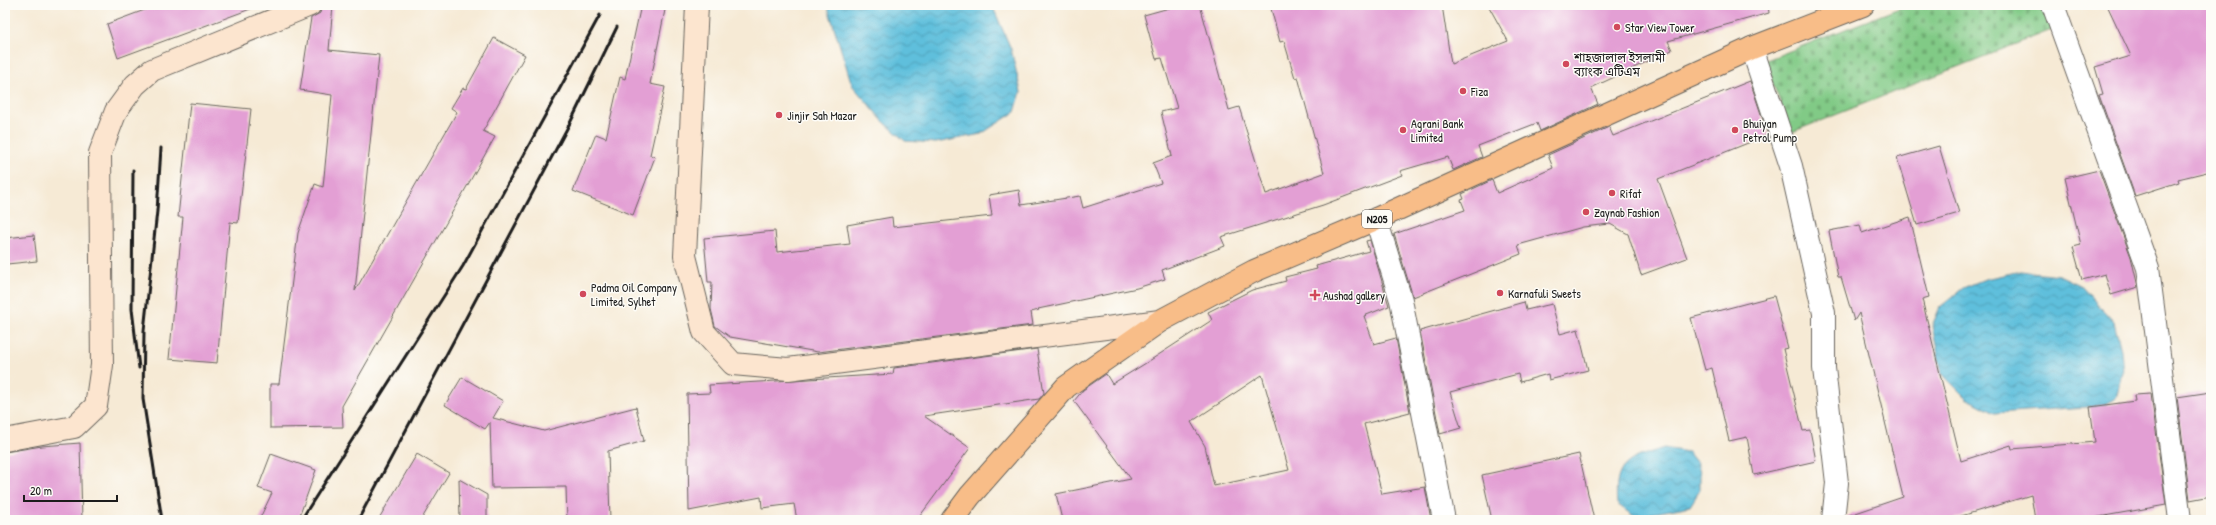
<svg xmlns="http://www.w3.org/2000/svg" width="2216" height="525" font-family="'Patrick Hand','Noto Sans Bengali',sans-serif">
<style>
.cemetery{fill:url(#cemetery-stones);stroke:#4e7351}
.water{fill:url(#water-waves);stroke:#3d6e7c}
.building{fill:#e39fd4;fill-rule:evenodd}
.lines{fill:none;stroke-linecap:round;stroke-linejoin:round}
.street-casing{stroke:#68645d;stroke-width:24}
.secondary-casing{stroke:#68645d;stroke-width:24}
.highway-casing{stroke:#68645d;stroke-width:24}
.street{stroke:#fff;stroke-width:22}
.secondary{stroke:#fce5cf;stroke-width:22}
.highway{stroke:#f8bd88;stroke-width:22}
.rail{stroke:#1c1c1c;stroke-width:3}
.poi-dot{fill:#d1495b;stroke:#fdfcf7;stroke-width:1.5}
.labels{text-anchor:middle;dominant-baseline:central;stroke-width:3;stroke-linejoin:round;paint-order:stroke}
.shield{fill:#fdfcf7;stroke:#605f5e;stroke-width:1}
.shield-label{font-size:11px;font-weight:bold;fill:#1c1c1c}
.poi-label{font-size:12px;fill:#1c1c1c;stroke:#fdfcf7;text-anchor:start}
</style>
<defs>
<pattern id="cemetery-stones" width="16" height="16" patternUnits="userSpaceOnUse"><rect width="16" height="16" fill="#81ca86"/><path d="M2 7V4a2 2 0 0 1 4 0v3zM10 15v-3a2 2 0 0 1 4 0v3z" fill="#6fad73"/></pattern>
<pattern id="water-waves" width="16" height="10" patternUnits="userSpaceOnUse"><rect width="16" height="10" fill="#5ebfdc"/><path d="M0 5q4-4 8 0t8 0" fill="none" stroke="#4d9ab2"/></pattern>
</defs>
<rect width="100%" height="100%" fill="#fdfcf7"/>
<filter id="ink" filterUnits="userSpaceOnUse"><feTurbulence type="fractalNoise" baseFrequency=".025" numOctaves="2"/><feDisplacementMap in="SourceGraphic" scale="8" xChannelSelector="R" yChannelSelector="G"/><feConvolveMatrix kernelMatrix="1 2 1 2 8 2 1 2 1" color-interpolation-filters="sRGB"/></filter>
<filter id="wash" filterUnits="userSpaceOnUse"><feTurbulence type="fractalNoise" baseFrequency=".012" numOctaves="4" result="noise"/><feDisplacementMap in="SourceGraphic" scale="16" xChannelSelector="R" yChannelSelector="G"/><feGaussianBlur stdDeviation="0.9" result="paint"/><feColorMatrix in="noise" values="0 0 0 0 0 0 0 0 0 0 0 0 0 0 0 0 0 1.4 0 .05"/><feComposite in="paint" operator="in"/></filter>
<g filter="url(#wash)">
<rect width="100%" height="100%" fill="#f6ead5"/>
<path class="cemetery" d="M 1907,5 L 2044,5 L 2054,29 L 1792,132 L 1764,61 Z"/>
<path class="water" d="M 828,5 L 992,5 L 1011,49 L 1021,92 L 1015,112 L 981,134 L 936,143 L 905,141 L 882,120 L 852,85 L 829,11 Z
M 2021,271 L 2059,275 L 2080,285 L 2114,322 L 2121,350 L 2123,373 L 2116,398 L 2101,406 L 1995,413 L 1966,398 L 1942,374 L 1932,326 L 1940,307 L 1963,288 L 1985,279 Z
M 1664,448 L 1688,452 L 1697,463 L 1700,472 L 1700,490 L 1690,506 L 1635,517 L 1617,504 C 1613,463 1629,459 1664,448 Z"/>
<g id="blocks">
<path class="building" d="M 158,5 L 252,5 L 253,8 L 118,58 L 107,24 Z
M 322,5 L 333,5 L 329,50 L 379,55 L 355,291 L 457,112 L 451,108 L 463,88 L 466,89 L 494,38 L 525,55 L 483,131 L 495,137 L 342,406 L 343,427 L 270,428 L 270,384 L 279,384 L 298,233 L 315,184 L 323,187 L 332,95 L 300,90 L 311,18 L 320,13 Z
M 641,5 L 666,5 L 650,84 L 665,87 L 650,155 L 655,157 L 633,215 L 573,191 L 596,134 L 606,138 L 620,77 L 625,79 Z
M 1180,5 L 1200,5 L 1229,110 L 1239,107 L 1266,194 L 1324,173 L 1298,77 L 1295,78 L 1284,41 L 1280,42 L 1270,5 L 1442,5 L 1451,64 L 1508,41 L 1488,5 L 1768,5 L 1769,13 L 1668,41 L 1672,50 L 1591,88 L 1598,104 L 1540,131 L 1537,123 L 1478,146 L 1482,157 L 1453,170 L 1448,157 L 1400,171 L 1402,175 L 1323,205 L 1221,237 L 1225,246 L 1162,270 L 1165,279 L 1137,288 L 1038,309 L 1039,310 L 1031,312 L 1033,325 L 818,352 L 730,337 L 715,326 L 711,309 L 712,282 L 708,282 L 704,238 L 775,231 L 777,252 L 850,244 L 847,225 L 892,217 L 893,227 L 992,216 L 989,195 L 1019,190 L 1021,205 L 1080,196 L 1083,208 L 1161,183 L 1153,163 L 1172,156 L 1161,112 L 1177,108 L 1162,58 L 1156,59 L 1144,15 Z
M 2107,5 L 2211,5 L 2211,171 L 2178,179 L 2179,182 L 2135,196 L 2099,95 L 2103,94 L 2095,67 L 2131,56 Z
M 1750,81 L 1768,135 L 1658,179 L 1687,258 L 1641,275 L 1628,234 L 1610,224 L 1583,227 L 1518,245 L 1521,254 L 1413,297 L 1394,234 L 1465,210 L 1461,200 L 1464,199 L 1462,194 L 1492,180 L 1497,193 L 1553,168 L 1548,155 L 1609,127 L 1613,136 Z
M 190,103 L 251,109 L 238,223 L 230,222 L 217,363 L 169,359 L 183,217 L 178,217 Z
M 1939,146 L 1959,213 L 1917,225 L 1897,158 Z
M 2099,170 L 2131,257 L 2138,287 L 2111,295 L 2105,274 L 2082,280 L 2073,247 L 2081,245 L 2065,178 Z
M 1910,217 L 1929,297 L 1922,299 L 1961,461 L 2011,445 L 2012,449 L 2095,442 L 2090,407 L 2135,401 L 2134,395 L 2151,394 L 2166,505 L 2082,520 L 2035,520 L 2031,495 L 1948,520 L 1848,520 L 1847,516 L 1903,497 L 1859,313 L 1854,321 L 1841,277 L 1838,277 L 1829,231 L 1860,225 L 1862,233 Z
M 34,235 L 37,261 L 7,264 L 5,238 Z
M 1370,240 L 1389,306 L 1364,316 L 1374,344 L 1396,338 L 1410,412 L 1364,424 L 1382,494 L 1425,487 L 1431,520 L 1062,520 L 1056,494 L 1131,479 L 1074,401 L 1083,390 L 1106,374 L 1112,384 L 1146,363 L 1212,320 L 1208,312 L 1252,290 L 1286,281 L 1285,277 L 1317,269 L 1316,266 L 1369,251 L 1366,241 ZM 1262,375 L 1289,470 L 1214,486 L 1205,446 L 1191,422 Z
M 1774,296 L 1788,348 L 1783,349 L 1803,431 L 1810,430 L 1816,461 L 1754,475 L 1747,437 L 1729,441 L 1712,368 L 1705,370 L 1691,318 Z
M 1524,302 L 1526,310 L 1552,304 L 1560,334 L 1578,329 L 1588,370 L 1549,380 L 1548,374 L 1520,382 L 1518,374 L 1450,392 L 1461,428 L 1440,434 L 1420,331 Z
M 1037,349 L 1044,393 L 1039,399 L 924,416 L 970,448 L 917,520 L 797,520 L 794,504 L 762,508 L 761,497 L 689,511 L 687,394 L 710,393 L 709,385 L 893,374 L 894,368 Z
M 462,377 L 503,401 L 493,418 L 544,431 L 636,407 L 644,441 L 608,451 L 610,520 L 567,520 L 566,487 L 492,488 L 490,422 L 485,429 L 445,405 Z
M 2211,392 L 2211,496 L 2190,500 L 2177,397 Z
M 80,443 L 82,520 L 5,520 L 5,452 L 42,446 Z
M 271,454 L 316,470 L 298,520 L 259,520 L 272,493 L 258,488 Z
M 417,454 L 449,473 L 421,520 L 378,520 Z
M 1579,454 L 1594,520 L 1492,520 L 1482,475 Z
M 459,479 L 487,495 L 487,520 L 460,520 Z"/>
</g>
</g>
<g filter="url(#ink)">
<use href="#blocks" fill-opacity="0" stroke="#68645d" stroke-width="1"/>
<g class="lines">
<defs>
<path id="street" d="M 2053,5 L 2148,268 L 2180,520
M 1752,48 L 1791,166 L 1824,313 L 1824,368 L 1837,483 L 1833,520
M 1376,219 L 1401,300 L 1444,520"/>
<path id="secondary" d="M 697,5 L 685,256 L 704,332 L 733,364 L 788,369 L 1160,321
M 5,440 L 74,427 L 96,406 L 102,365 L 100,153 L 116,111 L 135,85 L 152,70 L 310,5"/>
<path id="highway" d="M 952,520 L 970,496 L 1066,387 L 1160,321 L 1254,271 L 1376,219 L 1752,48 L 1863,5"/>
</defs>
<use href="#street" class="street-casing"/>
<use href="#secondary" class="secondary-casing"/>
<use href="#highway" class="highway-casing"/>
<use href="#street" class="street"/>
<use href="#secondary" class="secondary"/>
<use href="#highway" class="highway"/>
<path class="rail" d="M 161,148 L 157,211 L 144,331 L 143,399 L 162,520
M 133,170 L 132,309 L 139,368
M 301,520 L 463,266 L 600,15
M 358,520 L 571,121 L 617,27"/>
</g>
</g>
<g class="poi-dot">
<circle cx="1617" cy="27" r="4"/>
<circle cx="1566" cy="64" r="4"/>
<circle cx="1463" cy="91" r="4"/>
<circle cx="779" cy="115" r="4"/>
<circle cx="1403" cy="130" r="4"/>
<circle cx="1735" cy="130" r="4"/>
<circle cx="1612" cy="193" r="4"/>
<circle cx="1586" cy="212" r="4"/>
<circle cx="1500" cy="293" r="4"/>
<circle cx="583" cy="294" r="4"/>
<path d="M1313 289h4v4h4v4h-4v4h-4v-4h-4v-4h4z"/>
</g>
<g class="labels">
<rect class="shield" x="1362" y="210" width="30" height="18" rx="3"/>
<g class="shield-label">
<text x="1377" y="219">N205</text>
</g>
<g class="poi-label">
<text x="1625" y="27">Star View Tower</text>
<text x="1574" y="57">শাহজালাল ইসলামী<tspan x="1574" dy="14">ব্যাংক এটিএম</tspan></text>
<text x="1471" y="91">Fiza</text>
<text x="787" y="115">Jinjir Sah Mazar</text>
<text x="1411" y="123">Agrani Bank<tspan x="1411" dy="14">Limited</tspan></text>
<text x="1743" y="123">Bhuiyan<tspan x="1743" dy="14">Petrol Pump</tspan></text>
<text x="1620" y="193">Rifat</text>
<text x="1594" y="212">Zaynab Fashion</text>
<text x="591" y="287">Padma Oil Company<tspan x="591" dy="14">Limited, Sylhet</tspan></text>
<text x="1508" y="293">Karnafuli Sweets</text>
<text x="1323" y="295">Aushad gallery</text>
</g>
</g>
<rect width="2216" height="525" fill="none" stroke="#fdfcf7" stroke-width="20"/>
<path d="M24 495v6h93v-6" fill="none" stroke="#1c1c1c" stroke-width="2"/>
<text x="30" y="495" font-size="12" fill="#1c1c1c" stroke="#fdfcf7" stroke-width="3" paint-order="stroke">20 m</text>
</svg>
